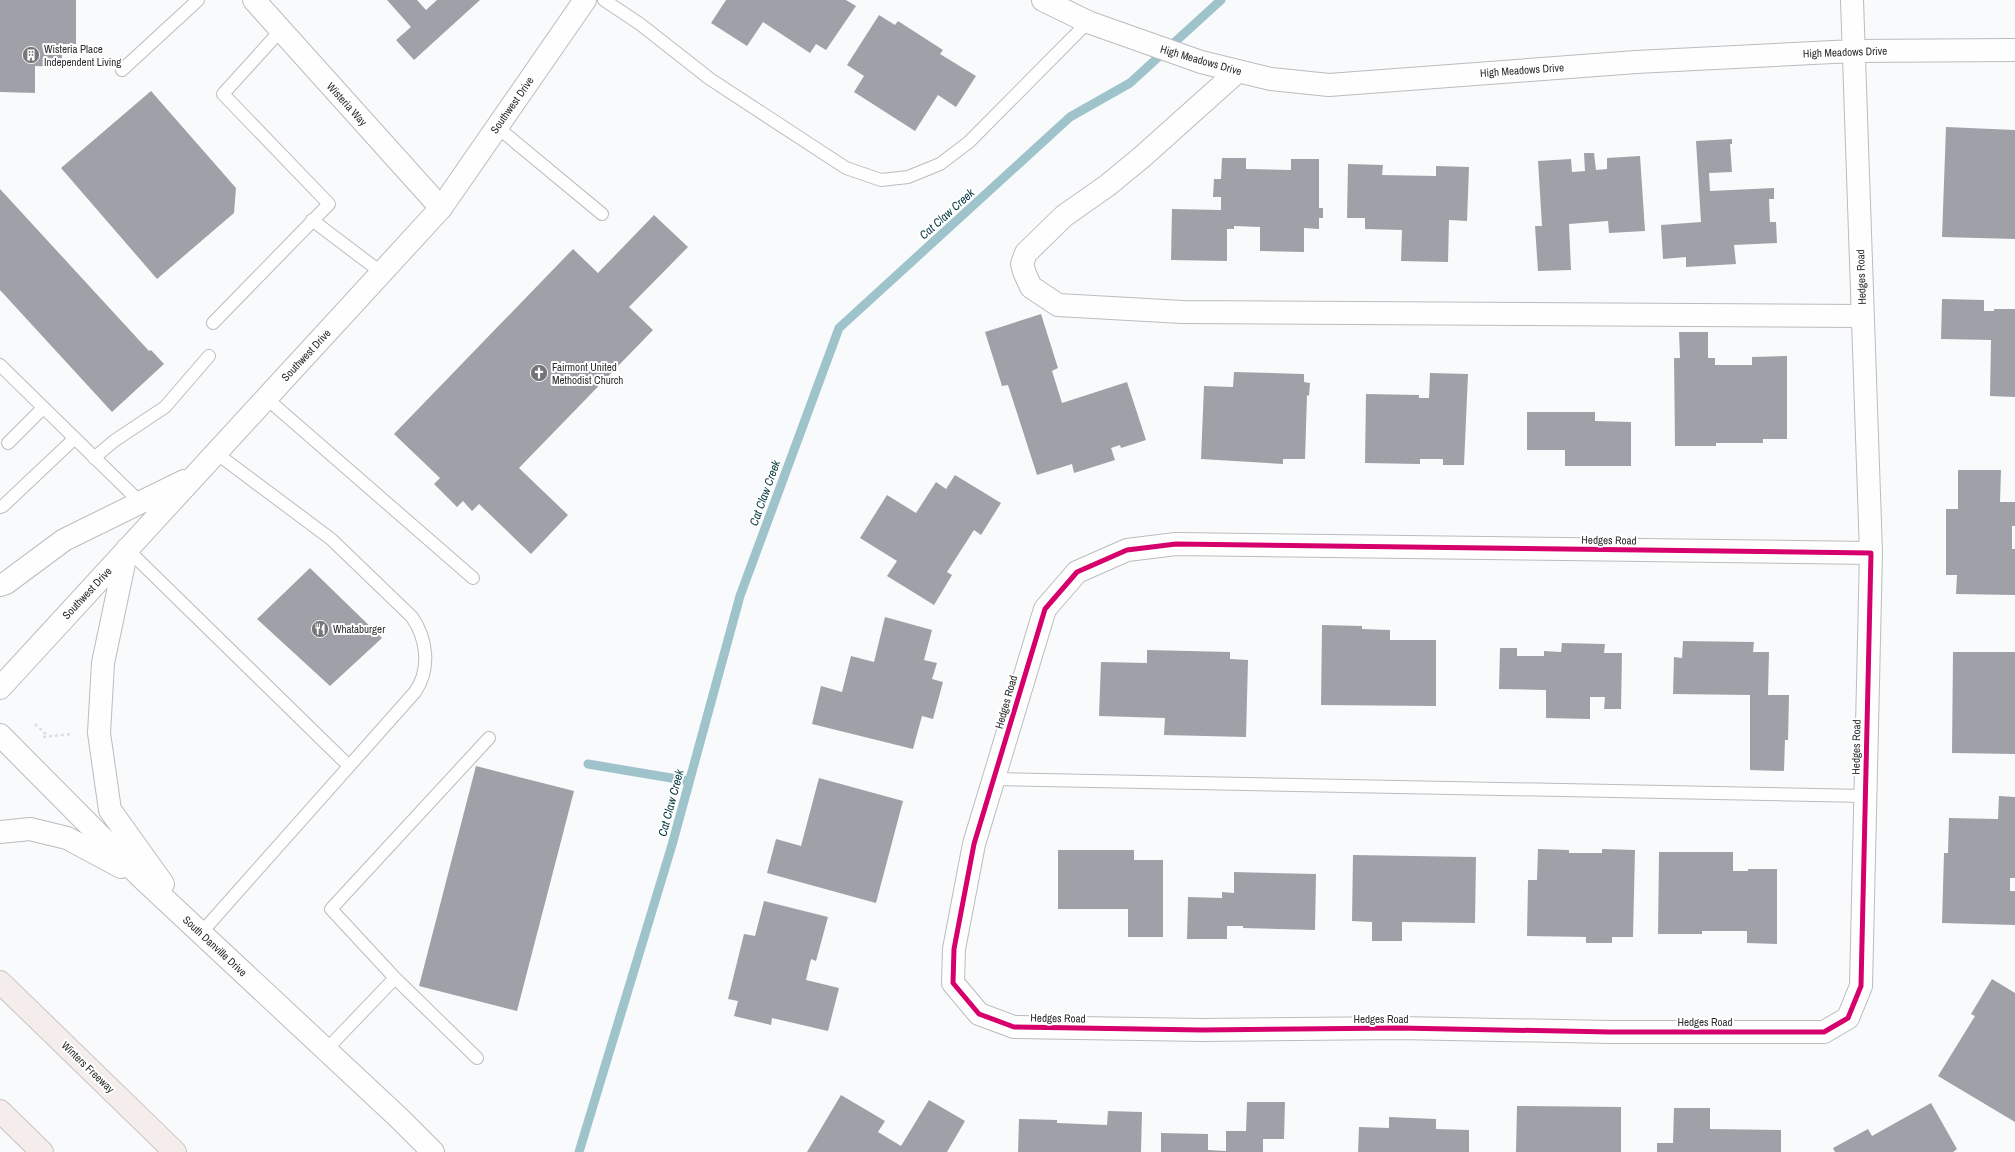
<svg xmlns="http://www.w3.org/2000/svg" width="2015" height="1152" font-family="'Archivo Narrow',sans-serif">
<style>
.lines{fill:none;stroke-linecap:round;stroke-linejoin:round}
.stream{stroke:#9fc3cb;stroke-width:9}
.building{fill:#a0a1a8}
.lane-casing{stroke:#bbbcbd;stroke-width:14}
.street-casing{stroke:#bbbcbd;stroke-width:24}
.secondary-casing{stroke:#bbbcbd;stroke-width:24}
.highway-casing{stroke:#c9c3c1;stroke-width:24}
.path{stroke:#dededf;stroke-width:2.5;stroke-dasharray:3 3;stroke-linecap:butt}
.lane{stroke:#fefefe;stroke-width:12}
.street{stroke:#fefefe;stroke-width:22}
.secondary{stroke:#fefefe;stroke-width:22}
.highway{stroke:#f4edeb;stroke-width:22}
.cycleway-casing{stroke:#fff;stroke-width:8}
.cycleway{stroke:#d6006c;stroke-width:5}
.labels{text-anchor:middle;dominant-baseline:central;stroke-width:4;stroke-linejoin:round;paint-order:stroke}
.poi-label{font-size:11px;fill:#2c2d2e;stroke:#fff;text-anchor:start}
.street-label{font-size:11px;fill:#2c2d2e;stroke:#fff}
.water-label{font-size:12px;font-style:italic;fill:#053840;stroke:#fff}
</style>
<rect width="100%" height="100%" fill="#f9fafb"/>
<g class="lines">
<path class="stream" d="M 588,764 L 689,781
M 579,1152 L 672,845 L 740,596 L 839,328 L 1070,117 L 1130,83 L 1221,0"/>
</g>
<path class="building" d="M 0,0 L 76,0 L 76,44 L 62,44 L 62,67 L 35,66 L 35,93 L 0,92 Z
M 387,0 L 417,0 L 426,10 L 437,0 L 480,0 L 414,60 L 396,40 L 411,27 Z
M 726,0 L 846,0 L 856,6 L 826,50 L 816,44 L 810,53 L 763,22 L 747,46 L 711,23 Z
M 879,15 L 895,25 L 898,21 L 943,50 L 940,54 L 976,76 L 956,107 L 938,95 L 915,131 L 854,92 L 864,76 L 847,65 Z
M 151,91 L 236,188 L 234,213 L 157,279 L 61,168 Z
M 1946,127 L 2015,130 L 2015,239 L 1942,237 Z
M 1732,139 L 1732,144 L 1730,144 L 1732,172 L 1709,173 L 1710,191 L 1774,188 L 1774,199 L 1769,199 L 1770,222 L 1776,222 L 1777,243 L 1734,245 L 1736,264 L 1686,267 L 1686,257 L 1663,259 L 1661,225 L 1701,222 L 1696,141 Z
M 1584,153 L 1594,153 L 1596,170 L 1607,169 L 1607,158 L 1640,156 L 1645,231 L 1609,233 L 1608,221 L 1569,224 L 1571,270 L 1538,271 L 1535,226 L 1542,226 L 1538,161 L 1571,159 L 1572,172 L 1585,171 Z
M 1222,158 L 1246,158 L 1246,169 L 1291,170 L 1291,159 L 1319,159 L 1319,208 L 1323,208 L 1323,218 L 1319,218 L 1319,229 L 1304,228 L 1304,252 L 1260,251 L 1260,227 L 1234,226 L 1234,229 L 1227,229 L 1227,261 L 1171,260 L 1172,209 L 1221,210 L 1221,197 L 1213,197 L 1214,179 L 1221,179 Z
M 1348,164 L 1383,165 L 1382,175 L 1436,176 L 1436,166 L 1469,167 L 1467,221 L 1449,220 L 1448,262 L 1401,261 L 1402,230 L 1365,229 L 1365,218 L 1347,218 Z
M 0,189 L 149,351 L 151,350 L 164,364 L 112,412 L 0,290 Z
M 654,215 L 688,247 L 629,307 L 653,330 L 519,468 L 568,515 L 531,554 L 479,504 L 472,511 L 463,501 L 457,507 L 434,484 L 440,478 L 394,434 L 573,249 L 598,273 Z
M 1942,299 L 1984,300 L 1984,311 L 1994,311 L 1994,309 L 2015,309 L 2015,397 L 1990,396 L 1991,340 L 1941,339 Z
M 1041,314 L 1058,368 L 1052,371 L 1062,403 L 1127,382 L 1146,440 L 1121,448 L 1120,445 L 1111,448 L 1115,460 L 1074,473 L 1072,464 L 1037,475 L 1008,385 L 1002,386 L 985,332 Z
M 1679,332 L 1708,332 L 1708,358 L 1715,358 L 1715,365 L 1752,365 L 1752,357 L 1787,356 L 1787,439 L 1763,439 L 1763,443 L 1716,443 L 1716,446 L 1675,446 L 1674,358 L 1680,358 Z
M 1234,372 L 1304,374 L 1304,382 L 1310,383 L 1309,396 L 1307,395 L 1305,459 L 1283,459 L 1283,464 L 1201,459 L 1204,386 L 1233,387 Z
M 1430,373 L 1468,374 L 1464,465 L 1443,465 L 1443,459 L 1420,459 L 1420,464 L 1365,463 L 1366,394 L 1419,395 L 1419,398 L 1429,398 Z
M 1527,412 L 1595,412 L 1595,421 L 1631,422 L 1631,466 L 1565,466 L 1565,450 L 1527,450 Z
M 1958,470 L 2001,470 L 2000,502 L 2015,502 L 2015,526 L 2012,526 L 2012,549 L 2015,549 L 2015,595 L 1956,594 L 1957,575 L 1946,575 L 1946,509 L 1958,509 Z
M 955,475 L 1001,503 L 981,535 L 974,530 L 947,572 L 952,575 L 934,605 L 887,576 L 897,561 L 860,538 L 887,495 L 916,513 L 936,482 L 946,489 Z
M 310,568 L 382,638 L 330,686 L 257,619 Z
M 885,617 L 932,630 L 924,660 L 937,663 L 932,679 L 943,682 L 933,719 L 922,716 L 913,749 L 812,724 L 821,686 L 842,692 L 851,656 L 874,662 Z
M 1322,625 L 1362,626 L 1362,629 L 1390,630 L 1390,640 L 1436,640 L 1436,706 L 1321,705 Z
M 1683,641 L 1754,642 L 1753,652 L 1769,652 L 1768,695 L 1789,695 L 1788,740 L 1785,740 L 1784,771 L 1750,770 L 1750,695 L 1673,694 L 1674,657 L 1682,658 Z
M 1562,643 L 1605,644 L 1604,653 L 1622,653 L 1621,709 L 1604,709 L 1605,697 L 1590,697 L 1590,719 L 1546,718 L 1546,690 L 1499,689 L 1500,648 L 1517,648 L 1517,656 L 1544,656 L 1544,651 L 1561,652 Z
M 1147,650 L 1230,652 L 1230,659 L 1248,660 L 1246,737 L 1164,735 L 1165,718 L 1099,716 L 1101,662 L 1147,663 Z
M 1953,652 L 2015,652 L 2015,754 L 1952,753 Z
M 476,766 L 574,791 L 517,1011 L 419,986 Z
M 819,778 L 903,801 L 876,903 L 767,873 L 776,839 L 801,846 Z
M 1999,796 L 2015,797 L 2015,878 L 2010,878 L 2010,891 L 2015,891 L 2015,925 L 1942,923 L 1944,853 L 1948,853 L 1949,818 L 1998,819 Z
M 1538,849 L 1569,850 L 1569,853 L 1602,853 L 1602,849 L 1635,850 L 1633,937 L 1612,937 L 1612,943 L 1586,943 L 1586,937 L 1527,936 L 1528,880 L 1537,880 Z
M 1058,850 L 1134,850 L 1134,860 L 1163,860 L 1163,937 L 1128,937 L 1128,909 L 1058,909 Z
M 1659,852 L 1733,852 L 1733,871 L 1748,871 L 1748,869 L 1777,869 L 1777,944 L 1747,943 L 1747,931 L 1702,931 L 1702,934 L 1658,934 Z
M 1353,855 L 1476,857 L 1475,923 L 1402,922 L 1402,941 L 1372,941 L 1372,922 L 1352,921 Z
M 1234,872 L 1316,874 L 1315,930 L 1243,928 L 1243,926 L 1227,926 L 1227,939 L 1187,939 L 1188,897 L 1222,898 L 1222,892 L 1234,893 Z
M 764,901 L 828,917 L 816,961 L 811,959 L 806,980 L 839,988 L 828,1031 L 772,1018 L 771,1025 L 734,1016 L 738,1001 L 728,999 L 744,934 L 755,936 Z
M 1992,979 L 2015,993 L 2015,1122 L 1938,1076 L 1975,1016 L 1971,1014 Z
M 841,1095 L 885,1121 L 878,1132 L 901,1146 L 929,1100 L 965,1121 L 947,1152 L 807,1152 Z
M 1247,1102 L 1285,1102 L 1284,1139 L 1263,1139 L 1263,1152 L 1161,1152 L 1161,1133 L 1208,1134 L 1208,1150 L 1226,1151 L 1226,1131 L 1246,1131 Z
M 1931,1103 L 1957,1149 L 1953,1152 L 1835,1152 L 1833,1148 L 1868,1129 L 1872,1136 Z
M 1517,1106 L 1621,1107 L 1621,1152 L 1516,1152 Z
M 1674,1108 L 1710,1108 L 1710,1129 L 1781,1130 L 1781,1152 L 1657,1152 L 1657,1143 L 1673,1143 Z
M 1108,1111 L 1142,1112 L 1141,1152 L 1018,1152 L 1019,1119 L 1057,1120 L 1057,1123 L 1107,1125 Z
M 1389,1117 L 1436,1119 L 1436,1129 L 1469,1130 L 1469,1152 L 1358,1152 L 1359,1127 L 1389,1128 Z"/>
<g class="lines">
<defs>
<path id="lane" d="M 604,0 L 640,24 L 710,79 L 846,168 L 881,180 L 908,177 L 940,164 L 969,142 L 1088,22
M 122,70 L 198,0
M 497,127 L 602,214
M 312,220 L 382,273
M 213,323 L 329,204 L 223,94 L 281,30
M 0,365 L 140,502
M 266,398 L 473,578
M 8,443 L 43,408
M 94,458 L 114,441 L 165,407 L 209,356
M 0,507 L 3,506 L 74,439
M 127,549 L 349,766
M 994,779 L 1865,796
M 201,933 L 415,692 C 431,669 427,639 412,617 L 331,539 L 216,453
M 395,978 L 477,1058
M 326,1050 L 395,978 L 331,909 L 489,738"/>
<path id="street" d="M 254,0 L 441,208
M 1043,0 L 1088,22 L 1201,62 L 1271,79 L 1329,85 L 1636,62 L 1853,51 L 2015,50
M 1852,0 L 1871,553
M 1238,71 L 1142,157 L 1108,185 L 1064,216 L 1026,253 L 1022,264 L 1025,274 L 1031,287 L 1058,305 L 1182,312 L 1862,316
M 1176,544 L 1871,553 L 1861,986 L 1848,1018 L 1824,1032 L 1610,1032 L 1399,1028 L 1202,1030 L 1014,1027 L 979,1014 L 953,983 L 954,949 L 974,844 L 1045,609 L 1077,572 L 1127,550 Z"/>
<path id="secondary" d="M 127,549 L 103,663 L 99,733 L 110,810 L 163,884
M 0,585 L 6,583 L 64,540 L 184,481
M 0,688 L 441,208 L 585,0
M 0,735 L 142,878 L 399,1118 L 433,1152
M 0,832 L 30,829 L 67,838 L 121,867"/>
<path id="highway" d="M 0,982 L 175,1152
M 0,1111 L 42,1152"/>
</defs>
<use href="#lane" class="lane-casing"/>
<use href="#street" class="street-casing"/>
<use href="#secondary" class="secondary-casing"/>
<use href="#highway" class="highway-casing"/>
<path class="path" d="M 35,724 L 48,736
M 43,737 L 72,734"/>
<use href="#lane" class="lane"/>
<use href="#street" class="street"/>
<use href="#secondary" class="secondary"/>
<use href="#highway" class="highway"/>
<defs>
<path id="cycleway" d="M 1176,544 L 1871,553 L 1861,986 L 1848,1018 L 1824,1032 L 1610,1032 L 1399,1028 L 1202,1030 L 1014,1027 L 979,1014 L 953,983 L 954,949 L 974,844 L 1045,609 L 1077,572 L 1127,550 Z"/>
</defs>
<use href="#cycleway" class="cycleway-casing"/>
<use href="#cycleway" class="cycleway"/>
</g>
<defs>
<symbol id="building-disc" viewBox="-11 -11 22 22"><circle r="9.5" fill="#747576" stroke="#fff"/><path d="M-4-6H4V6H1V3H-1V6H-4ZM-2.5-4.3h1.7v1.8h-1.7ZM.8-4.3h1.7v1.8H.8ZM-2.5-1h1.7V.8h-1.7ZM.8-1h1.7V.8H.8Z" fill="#fff"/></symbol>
<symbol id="church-disc" viewBox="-11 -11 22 22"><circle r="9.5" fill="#747576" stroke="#fff"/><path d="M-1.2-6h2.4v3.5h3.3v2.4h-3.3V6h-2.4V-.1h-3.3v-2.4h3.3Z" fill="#fff"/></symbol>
<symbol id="restaurant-disc" viewBox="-11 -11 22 22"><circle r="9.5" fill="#747576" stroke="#fff"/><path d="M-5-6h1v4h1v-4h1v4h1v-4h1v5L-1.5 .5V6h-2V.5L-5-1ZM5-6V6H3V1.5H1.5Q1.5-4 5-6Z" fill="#fff"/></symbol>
</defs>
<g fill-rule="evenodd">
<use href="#building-disc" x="21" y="45" width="20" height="20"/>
<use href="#church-disc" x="529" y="363" width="20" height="20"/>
<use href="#restaurant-disc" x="310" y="619" width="20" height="20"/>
</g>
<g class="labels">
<g class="poi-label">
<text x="44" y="49">Wisteria Place<tspan x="44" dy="13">Independent Living</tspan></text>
<text x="552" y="367">Fairmont United<tspan x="552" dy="13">Methodist Church</tspan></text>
<text x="333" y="629">Whataburger</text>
</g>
<g class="street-label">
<text transform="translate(1845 52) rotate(-2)">High Meadows Drive</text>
<text transform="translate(1201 60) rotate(16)">High Meadows Drive</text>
<text transform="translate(1522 70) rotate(-4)">High Meadows Drive</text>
<text transform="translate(347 104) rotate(48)">Wisteria Way</text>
<text transform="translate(512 105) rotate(-55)">Southwest Drive</text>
<text transform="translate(1861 277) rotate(-92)">Hedges Road</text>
<text transform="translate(306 355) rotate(-47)">Southwest Drive</text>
<text transform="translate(1609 540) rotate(1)">Hedges Road</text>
<text transform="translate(87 593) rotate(-47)">Southwest Drive</text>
<text transform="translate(1006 702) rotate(-74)">Hedges Road</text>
<text transform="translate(1856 747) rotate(-89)">Hedges Road</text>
<text transform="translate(215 946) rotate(43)">South Danville Drive</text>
<text transform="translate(1058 1018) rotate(1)">Hedges Road</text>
<text x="1381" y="1019">Hedges Road</text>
<text x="1705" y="1022">Hedges Road</text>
<text transform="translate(88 1067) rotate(44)">Winters Freeway</text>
</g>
<g class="water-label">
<text transform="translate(947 214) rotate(-42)">Cat Claw Creek</text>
<text transform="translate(765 493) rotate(-70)">Cat Claw Creek</text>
<text transform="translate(671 803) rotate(-75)">Cat Claw Creek</text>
</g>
</g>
</svg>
